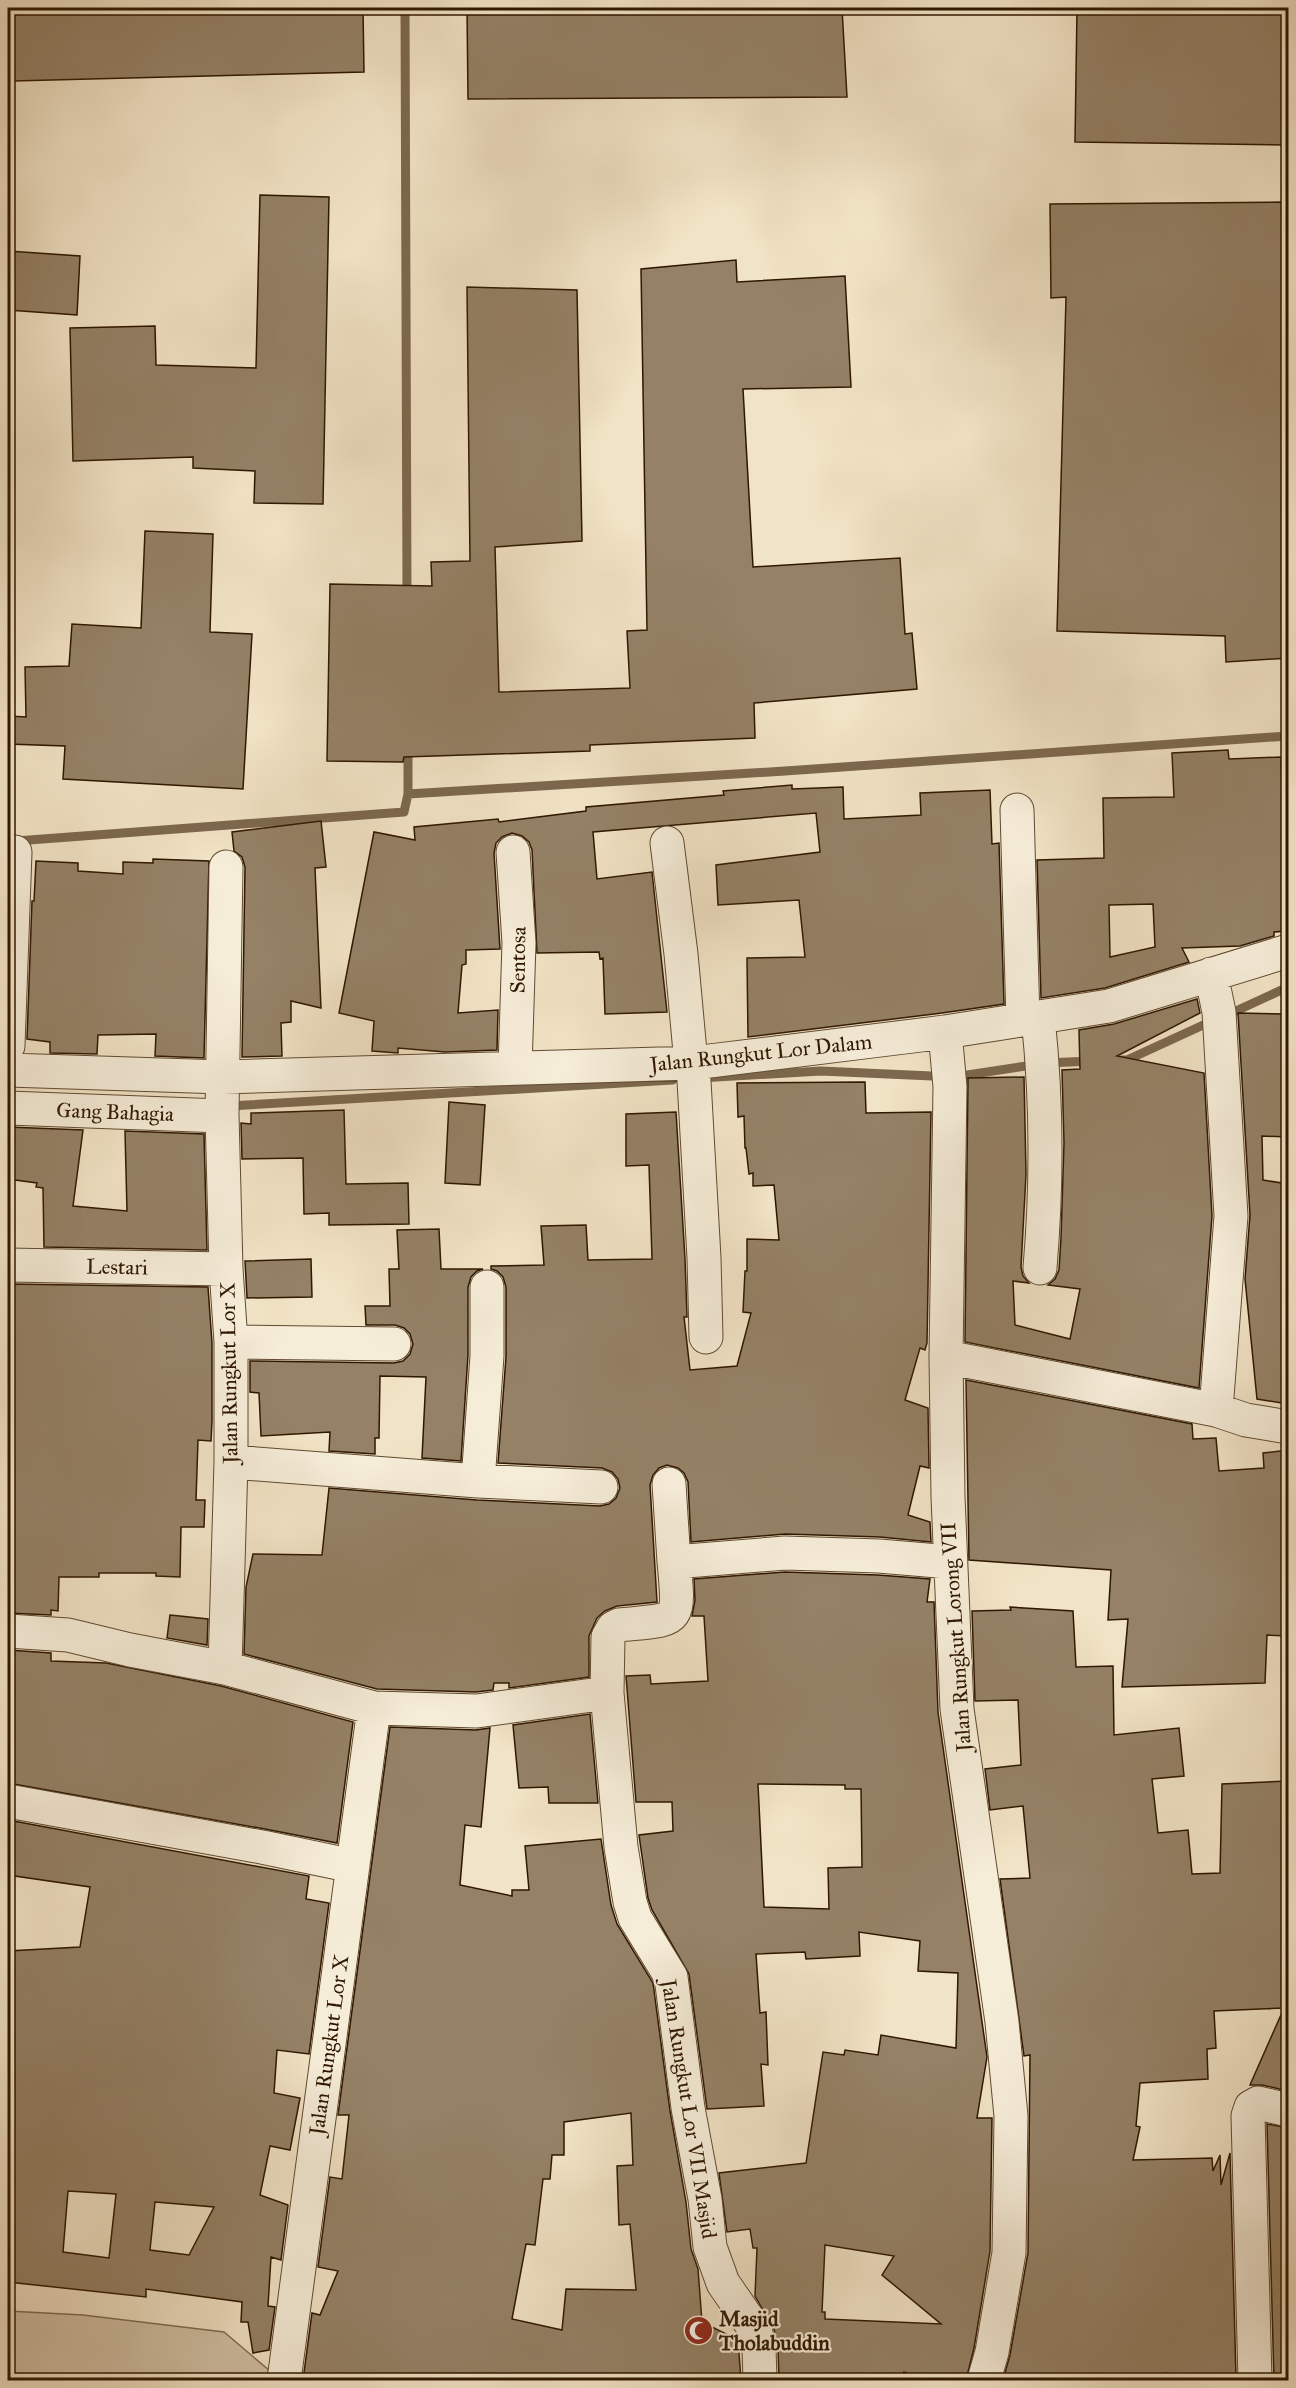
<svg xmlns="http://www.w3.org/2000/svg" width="1296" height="2388" font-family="'IM FELL Great Primer',serif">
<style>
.green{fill:#d0c0a4;stroke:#806c52;stroke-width:1.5}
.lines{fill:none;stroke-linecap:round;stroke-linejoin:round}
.stream{stroke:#7c684e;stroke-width:9}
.building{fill:#948166;stroke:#2f1700;stroke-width:1.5;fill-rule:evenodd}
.street-casing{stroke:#604a31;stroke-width:35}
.street{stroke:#f6edd9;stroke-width:33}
.labels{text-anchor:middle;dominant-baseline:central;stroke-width:4.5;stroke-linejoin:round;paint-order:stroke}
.street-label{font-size:21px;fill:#2f1700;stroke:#f6edd9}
.poi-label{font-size:21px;font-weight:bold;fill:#2f1700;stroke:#f6edd9;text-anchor:start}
</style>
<rect width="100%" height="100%" fill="#f1e3c5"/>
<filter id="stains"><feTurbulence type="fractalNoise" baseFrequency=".00333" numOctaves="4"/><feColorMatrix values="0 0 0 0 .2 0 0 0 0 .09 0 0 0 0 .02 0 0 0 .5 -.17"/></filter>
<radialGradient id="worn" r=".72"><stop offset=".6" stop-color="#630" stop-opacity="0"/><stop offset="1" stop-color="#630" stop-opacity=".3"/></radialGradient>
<path class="green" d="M 8,2311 L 83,2315 L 224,2332 L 270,2371 L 269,2380 L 8,2380 Z"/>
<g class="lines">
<path class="stream" d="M 405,8 L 407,595
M 408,794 L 785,771 L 1288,736
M 16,841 L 404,812 L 408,794 L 408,747
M 1225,1016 L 1288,987
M 1121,1060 L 1127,1060 L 1212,1021
M 699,1078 L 821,1071 L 954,1077 L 1046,1063 L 1092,1061
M 229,1106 L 673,1080"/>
</g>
<path class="building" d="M 11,8 L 363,8 L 364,72 L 13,81 Z
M 467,8 L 842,8 L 847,97 L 468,99 Z
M 1077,10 L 1288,13 L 1288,145 L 1075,142 Z
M 260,195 L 329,197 L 323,504 L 254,503 L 255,471 L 193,468 L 193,457 L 73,461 L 70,328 L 155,326 L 156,365 L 256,368 Z
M 1288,202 L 1288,658 L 1226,662 L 1225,636 L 1057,631 L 1066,297 L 1051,298 L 1050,204 Z
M 8,251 L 80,256 L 77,315 L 8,310 Z
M 736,260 L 737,282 L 845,276 L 851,387 L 743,389 L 753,567 L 900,558 L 905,634 L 912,633 L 917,689 L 754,703 L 755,738 L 590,745 L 590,751 L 404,757 L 403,762 L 327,761 L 330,584 L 432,586 L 431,562 L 470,561 L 467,287 L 577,290 L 582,541 L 495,547 L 499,692 L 630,688 L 627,631 L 647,630 L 641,269 Z
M 145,531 L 213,534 L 210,632 L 252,634 L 243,789 L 63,779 L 65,746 L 8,744 L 9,716 L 26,717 L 25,667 L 69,666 L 72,624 L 141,628 Z
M 1228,750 L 1229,759 L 1281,757 L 1283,829 L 1288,829 L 1288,931 L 1274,932 L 1274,936 L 1240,946 L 1182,948 L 1189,962 L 1105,988 L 1041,998 L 1037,860 L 1104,858 L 1103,798 L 1174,797 L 1172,753 ZM 1153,904 L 1155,947 L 1110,957 L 1109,905 Z
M 792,785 L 792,789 L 843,787 L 844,819 L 921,815 L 920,793 L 990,790 L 992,844 L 999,843 L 1004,1004 L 942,1013 L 748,1037 L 747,958 L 805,957 L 799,900 L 718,905 L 716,865 L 820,852 L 816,813 L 593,832 L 597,879 L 652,872 L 667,1012 L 605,1014 L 603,958 L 600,959 L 599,952 L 537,953 L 532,850 L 529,842 L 522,836 L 512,833 L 502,837 L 496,843 L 494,853 L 500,949 L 466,950 L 466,964 L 462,965 L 458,1013 L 498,1010 L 497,1050 L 445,1052 L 398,1048 L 398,1053 L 372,1051 L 374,1021 L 339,1013 L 374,832 L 415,840 L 414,827 L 498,819 L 499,822 L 586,811 L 586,807 L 724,795 L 723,791 Z
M 321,821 L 326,867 L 315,868 L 321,1008 L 291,1001 L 291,1022 L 281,1023 L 282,1056 L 242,1057 L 245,867 L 242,857 L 234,851 L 232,832 Z
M 153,859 L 209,861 L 204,1058 L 155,1056 L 156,1034 L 98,1035 L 97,1054 L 50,1053 L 50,1042 L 27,1039 L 32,901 L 34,901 L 36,861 L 78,863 L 78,871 L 123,874 L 123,862 L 153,863 Z
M 1197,999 L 1200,1013 L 1117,1056 L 1204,1073 L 1212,1216 L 1199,1388 L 965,1342 L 968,1078 L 1024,1077 L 1026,1174 L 1021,1267 L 1023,1276 L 1029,1283 L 1013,1281 L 1015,1325 L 1070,1339 L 1080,1289 L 1048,1285 L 1055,1279 L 1059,1270 L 1061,1238 L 1064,1143 L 1062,1070 L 1080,1069 L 1079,1030 L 1114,1024 Z
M 1238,1013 L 1288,1014 L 1288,1137 L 1262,1136 L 1263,1180 L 1288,1184 L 1288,1205 L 1283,1244 L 1288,1244 L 1288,1404 L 1257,1399 L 1245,1279 L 1250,1215 Z
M 865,1082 L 866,1113 L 931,1112 L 927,1343 L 925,1350 L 920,1348 L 905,1400 L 928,1408 L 929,1468 L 920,1466 L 908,1515 L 930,1522 L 931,1542 L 880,1537 L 785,1534 L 691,1542 L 688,1482 L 684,1473 L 678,1468 L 667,1465 L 659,1468 L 653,1475 L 650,1485 L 657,1602 L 617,1606 L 605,1611 L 597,1618 L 589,1636 L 589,1677 L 509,1688 L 509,1683 L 494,1683 L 493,1690 L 476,1692 L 377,1689 L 244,1654 L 246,1587 L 253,1554 L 322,1555 L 329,1488 L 477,1500 L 600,1506 L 609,1504 L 616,1498 L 620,1488 L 618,1479 L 612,1472 L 602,1468 L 498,1463 L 506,1357 L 506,1287 L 503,1277 L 497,1271 L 491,1269 L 491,1266 L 544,1265 L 541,1226 L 586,1225 L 588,1260 L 652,1259 L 649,1165 L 626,1166 L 626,1114 L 676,1112 L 685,1259 L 687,1317 L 684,1317 L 690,1370 L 737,1366 L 751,1313 L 743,1312 L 745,1271 L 747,1271 L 747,1239 L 779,1240 L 774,1185 L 753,1186 L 753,1173 L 749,1174 L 746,1148 L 745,1148 L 744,1116 L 738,1117 L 737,1083 Z
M 449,1102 L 485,1105 L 480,1185 L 445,1183 Z
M 344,1110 L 346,1184 L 408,1183 L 409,1224 L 329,1225 L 329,1213 L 304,1214 L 303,1158 L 242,1159 L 241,1123 L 251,1124 L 251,1113 Z
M 8,1127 L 83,1130 L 73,1206 L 127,1211 L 125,1131 L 204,1134 L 207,1250 L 44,1247 L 43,1188 L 36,1187 L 37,1183 L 8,1179 Z
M 439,1229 L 441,1269 L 483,1269 L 477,1271 L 471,1277 L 468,1287 L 468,1355 L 461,1461 L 422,1458 L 426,1377 L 380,1376 L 379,1438 L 375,1438 L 375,1454 L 329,1451 L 330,1432 L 261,1436 L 259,1393 L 250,1392 L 250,1361 L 394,1363 L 403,1361 L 410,1354 L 413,1344 L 410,1334 L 404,1328 L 395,1325 L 366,1325 L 365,1306 L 390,1306 L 389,1269 L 399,1269 L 397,1230 Z
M 311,1259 L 312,1297 L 247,1298 L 245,1261 Z
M 8,1284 L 208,1287 L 212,1343 L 212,1421 L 211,1441 L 198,1440 L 196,1500 L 205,1500 L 204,1527 L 181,1527 L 180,1577 L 156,1576 L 156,1573 L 99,1573 L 99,1577 L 59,1577 L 58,1611 L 51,1610 L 51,1615 L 8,1613 Z
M 966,1380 L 1192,1424 L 1193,1439 L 1216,1438 L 1219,1471 L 1264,1468 L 1263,1453 L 1288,1450 L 1288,1636 L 1267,1635 L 1265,1683 L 1122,1687 L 1128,1619 L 1108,1620 L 1111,1570 L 969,1560 Z
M 785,1572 L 878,1575 L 930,1579 L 927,1602 L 934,1602 L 938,1712 L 987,2057 L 977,2118 L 992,2118 L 990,2251 L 974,2348 L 966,2380 L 925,2380 L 904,2372 L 901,2380 L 779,2380 L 778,2347 L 774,2329 L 755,2296 L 757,2248 L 753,2248 L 750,2229 L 727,2232 L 719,2173 L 806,2163 L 823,2052 L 844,2055 L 845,2050 L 878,2055 L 881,2035 L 956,2048 L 958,1973 L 918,1971 L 920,1941 L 859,1932 L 860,1956 L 806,1959 L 805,1952 L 756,1954 L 760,2013 L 766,2012 L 768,2065 L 761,2064 L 764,2106 L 707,2109 L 689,1974 L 652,1910 L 648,1898 L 639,1835 L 673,1831 L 672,1802 L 636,1802 L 626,1676 L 650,1675 L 651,1684 L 708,1681 L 704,1616 L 692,1616 L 695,1600 L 694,1579 ZM 758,1784 L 845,1785 L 845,1789 L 861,1789 L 862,1867 L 828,1868 L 829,1909 L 764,1907 ZM 825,2245 L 894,2256 L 882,2275 L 941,2324 L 825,2319 L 825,2312 L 822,2312 Z
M 1010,1607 L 1073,1611 L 1076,1667 L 1113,1666 L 1114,1735 L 1179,1728 L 1184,1776 L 1152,1779 L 1158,1833 L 1188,1830 L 1192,1874 L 1220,1873 L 1222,1784 L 1288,1781 L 1288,2091 L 1262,2085 L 1250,2085 L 1284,2008 L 1214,2011 L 1216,2048 L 1207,2049 L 1208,2079 L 1140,2083 L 1136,2126 L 1140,2127 L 1133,2160 L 1212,2158 L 1213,2171 L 1220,2155 L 1221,2185 L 1230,2153 L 1236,2378 L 1223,2378 L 1222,2380 L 1200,2380 L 1167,2373 L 1166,2380 L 1003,2380 L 1010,2355 L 1028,2253 L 1030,2055 L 1024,2056 L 1000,1879 L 1030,1878 L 1023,1806 L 990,1810 L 985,1769 L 1021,1765 L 1018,1700 L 975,1701 L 972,1611 L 1011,1610 Z
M 170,1615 L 208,1619 L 207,1645 L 167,1638 Z
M 8,1650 L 51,1653 L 51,1661 L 106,1663 L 221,1686 L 353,1722 L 337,1843 L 265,1829 L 8,1783 Z
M 590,1714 L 598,1803 L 549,1803 L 548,1787 L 519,1788 L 513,1725 Z
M 390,1727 L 476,1730 L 490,1728 L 481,1827 L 465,1825 L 460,1885 L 512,1896 L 512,1890 L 529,1890 L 525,1846 L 601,1839 L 611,1905 L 617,1924 L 653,1983 L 670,2111 L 686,2202 L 691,2249 L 698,2269 L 702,2322 L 738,2340 L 741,2380 L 303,2380 L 312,2313 L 320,2315 L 338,2271 L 318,2267 L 330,2177 L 342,2179 L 349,2115 L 338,2115 ZM 631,2113 L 633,2165 L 617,2166 L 619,2225 L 630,2224 L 636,2290 L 566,2289 L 562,2330 L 512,2319 L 526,2244 L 535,2245 L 543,2179 L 550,2179 L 552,2155 L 564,2155 L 564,2122 Z
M 8,1820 L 309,1876 L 306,1899 L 329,1903 L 309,2054 L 277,2050 L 274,2093 L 300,2098 L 290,2150 L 270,2146 L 260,2195 L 288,2205 L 281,2260 L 271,2257 L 268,2306 L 275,2307 L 269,2350 L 253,2353 L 248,2322 L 241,2322 L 242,2302 L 146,2289 L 146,2297 L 8,2282 L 11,2240 L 8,2240 L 8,1951 L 80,1947 L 90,1887 L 8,1875 ZM 68,2191 L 116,2194 L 109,2258 L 63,2252 ZM 155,2202 L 214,2207 L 189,2255 L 150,2250 Z
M 1267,2124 L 1288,2128 L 1288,2380 L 1274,2380 Z"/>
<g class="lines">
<defs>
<path id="street" d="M 1017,810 L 1023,1020
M 667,843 L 681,954 L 691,1063
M 513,852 L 519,943 L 515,1068
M 1211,974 L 1219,1012 L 1231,1216 L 1216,1410
M 1038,1018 C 1047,1101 1047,1185 1040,1268
M 945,1032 L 950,1087 L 946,1357 L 948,1497 L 957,1709 L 1002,2022 L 1011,2116 L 1009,2253 L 992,2352 L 984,2380
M 8,1046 L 15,852
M 693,1063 L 704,1258 L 706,1337
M 8,1070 L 223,1077 L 693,1063 L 945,1032 L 1109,1006 L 1288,951
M 8,1108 L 222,1116
M 8,1265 L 226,1269
M 231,1342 L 394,1344
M 946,1357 L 1216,1410 L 1246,1420 L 1288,1427
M 231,1462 L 478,1481 L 601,1487
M 478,1481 L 487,1356 L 487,1287
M 669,1484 L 674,1562
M 8,1631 L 68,1635 L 130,1650 L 225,1668 L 374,1708 L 477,1711 L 607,1693
M 225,1668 L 231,1462 L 231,1342 L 226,1269 L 222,1114 L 226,867
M 8,1801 L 262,1847 L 353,1866
M 284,2380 L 374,1708
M 760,2380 L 759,2348 L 756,2333 L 752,2325 L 723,2283 L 710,2247 L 705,2199 L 688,2108 L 671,1977 L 635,1918 L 630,1902 L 621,1847 L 607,1693 L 608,1637 L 613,1628 L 619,1625 C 680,1619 680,1625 674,1562 L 785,1553 L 879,1556 L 950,1562
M 1255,2380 L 1248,2116 L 1251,2107 L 1258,2103 L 1288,2110"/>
</defs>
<use href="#street" class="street-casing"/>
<use href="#street" class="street"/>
</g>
<defs>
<symbol id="mosque-disc" viewBox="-11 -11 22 22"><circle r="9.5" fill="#8f2418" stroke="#f6edd9"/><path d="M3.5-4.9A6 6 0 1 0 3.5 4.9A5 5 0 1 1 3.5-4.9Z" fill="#fff"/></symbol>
</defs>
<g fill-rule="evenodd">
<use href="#mosque-disc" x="682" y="2314" width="33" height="33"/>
</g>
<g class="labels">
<g class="street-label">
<text transform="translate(518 960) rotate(-89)">Sentosa</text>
<text transform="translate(761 1053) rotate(-6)">Jalan Rungkut Lor Dalam</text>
<text transform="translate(115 1112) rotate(2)">Gang Bahagia</text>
<text transform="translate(117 1267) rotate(1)">Lestari</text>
<text transform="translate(229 1373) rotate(-91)">Jalan Rungkut Lor X</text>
<text transform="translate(956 1637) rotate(-94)">Jalan Rungkut Lorong VII</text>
<text transform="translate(329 2045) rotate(-82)">Jalan Rungkut Lor X</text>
<text transform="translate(689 2109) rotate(81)">Jalan Rungkut Lor VII Masjid</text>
</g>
<g class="poi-label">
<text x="719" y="2319">Masjid<tspan x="719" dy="24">Tholabuddin</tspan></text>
</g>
</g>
<rect width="1296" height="2388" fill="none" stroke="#f1e3c5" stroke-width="30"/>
<rect x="9" y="9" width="1278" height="2370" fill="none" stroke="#2f1700" stroke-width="3"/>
<rect x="15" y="15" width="1266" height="2358" fill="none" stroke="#2f1700" stroke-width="1.5"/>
<rect width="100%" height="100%" filter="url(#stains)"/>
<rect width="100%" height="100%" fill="url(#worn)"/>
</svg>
